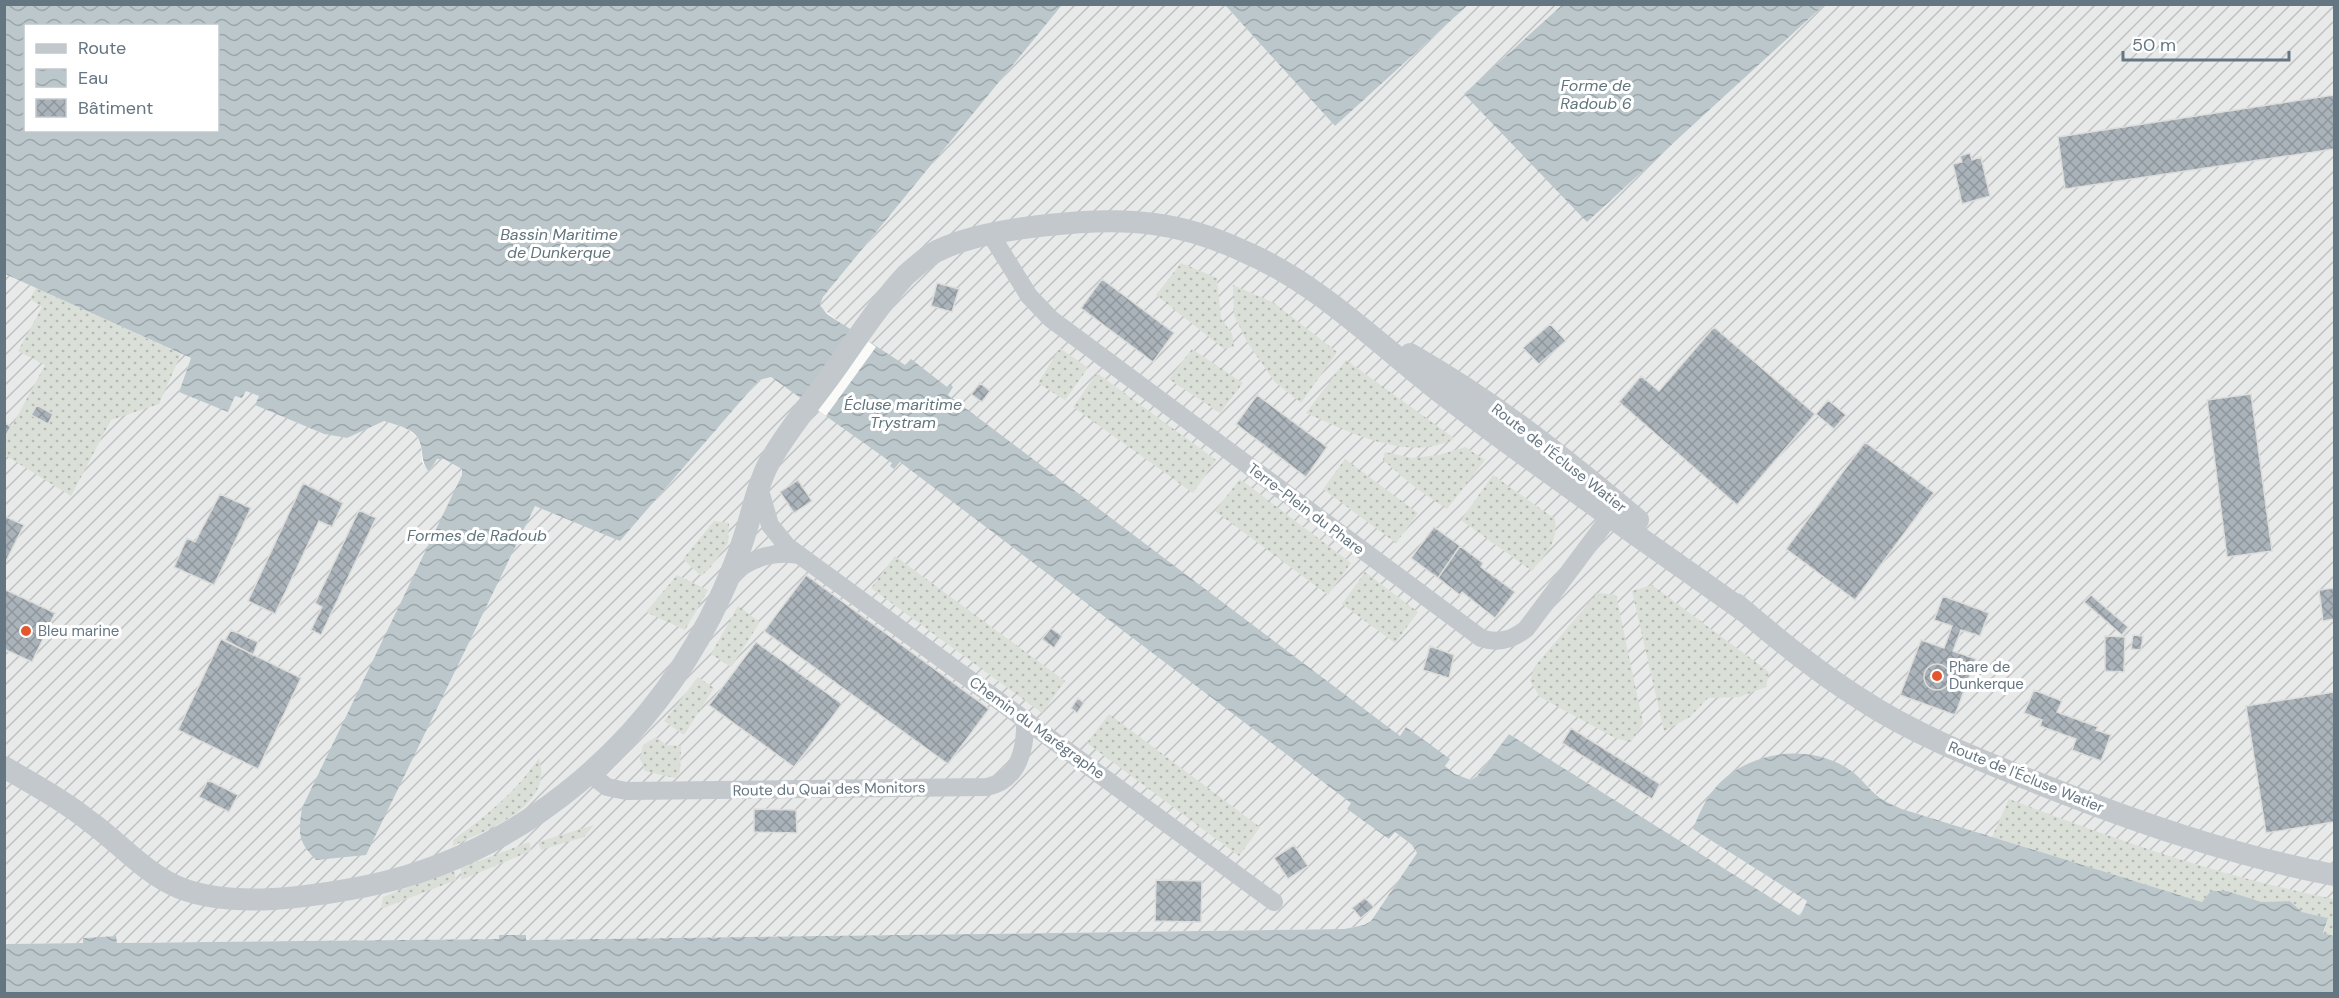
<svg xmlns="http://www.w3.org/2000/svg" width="2339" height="998" font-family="'DM Sans',sans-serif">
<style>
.industrial{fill:url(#industrial-furrows)}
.grass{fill:url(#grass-dots)}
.water{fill:url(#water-waves);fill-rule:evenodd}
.pier{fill:#fafaf8}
.building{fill:url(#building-cross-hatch);stroke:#dcdcda;stroke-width:1.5}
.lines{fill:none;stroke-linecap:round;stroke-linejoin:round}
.minor{stroke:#c3c8cc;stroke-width:18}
.tertiary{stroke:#c3c8cc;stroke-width:22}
.poi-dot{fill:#e4572e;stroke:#fff;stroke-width:2}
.labels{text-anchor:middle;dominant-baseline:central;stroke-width:6;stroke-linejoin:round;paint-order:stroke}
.street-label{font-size:15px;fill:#657683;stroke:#fff}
.poi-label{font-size:15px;fill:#657683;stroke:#fff;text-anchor:start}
.water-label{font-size:16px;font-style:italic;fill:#60757c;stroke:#fff}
</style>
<defs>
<pattern id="industrial-furrows" width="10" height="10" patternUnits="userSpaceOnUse" patternTransform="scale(1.5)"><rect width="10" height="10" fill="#e8e9e9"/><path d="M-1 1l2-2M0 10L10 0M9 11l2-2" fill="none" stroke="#c0c1c2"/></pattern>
<pattern id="grass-dots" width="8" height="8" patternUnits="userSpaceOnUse" patternTransform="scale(1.5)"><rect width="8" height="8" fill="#dadfd7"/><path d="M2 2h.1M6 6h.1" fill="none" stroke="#b4b9b4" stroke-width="1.8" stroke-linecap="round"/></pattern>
<pattern id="water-waves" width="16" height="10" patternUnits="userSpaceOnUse" patternTransform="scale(1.5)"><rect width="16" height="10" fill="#bbc7cb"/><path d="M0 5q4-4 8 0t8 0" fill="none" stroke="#9ca6aa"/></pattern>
<pattern id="building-cross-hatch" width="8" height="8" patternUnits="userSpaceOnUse" patternTransform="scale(1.5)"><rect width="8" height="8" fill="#aab3b9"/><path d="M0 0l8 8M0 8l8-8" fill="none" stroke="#8e969c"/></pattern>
</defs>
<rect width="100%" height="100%" fill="#fafaf8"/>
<path class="industrial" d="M 1062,5 L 1225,5 L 1335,126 L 1468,5 L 2334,5 L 2334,936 L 2328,918 L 2302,912 L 2290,901 L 2262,902 L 2227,891 L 2202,902 L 1902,809 L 1884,801 L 1850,770 L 1822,757 L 1693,829 L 1807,901 L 1800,916 L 1509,734 L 1477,776 L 1471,780 L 1455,774 L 1445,766 L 1449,759 L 1401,737 L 1347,809 L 1390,839 L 1395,832 L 1412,845 L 1417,853 L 1371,921 L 1364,925 L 1344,929 L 526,940 L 526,936 L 499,935 L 499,939 L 116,943 L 116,936 L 83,938 L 83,943 L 5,944 L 5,274 L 191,358 L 179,392 L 235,396 L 246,390 L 260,396 L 256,405 L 324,434 L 347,438 L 383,421 L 405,427 L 417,437 L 421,444 L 422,462 L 429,472 L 437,459 L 444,459 L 620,541 L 759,380 L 771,377 L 793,392 L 842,324 L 823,309 L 820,304 L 823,297 Z"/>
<path class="grass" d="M 1181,263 L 1217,278 L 1221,318 L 1232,334 L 1234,347 L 1224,349 L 1156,295 Z
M 1233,285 L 1274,303 L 1337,352 L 1301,403 L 1275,382 L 1247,342 L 1234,315 Z
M 36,288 L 181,354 L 159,404 L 111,420 L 71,496 L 5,455 L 5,439 L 45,365 L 18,351 L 42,307 L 30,299 Z
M 1060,348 L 1088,368 L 1065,400 L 1038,383 Z
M 1192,349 L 1243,383 L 1220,413 L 1169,379 Z
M 1346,360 L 1454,438 C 1411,464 1347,431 1306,413 Z
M 1097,373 L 1216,460 L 1193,493 L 1073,407 Z
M 1465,447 L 1485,460 L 1447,509 L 1417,489 L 1383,460 L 1385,452 L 1412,458 L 1439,455 Z
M 1345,459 L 1418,513 L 1396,543 L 1323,489 Z
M 1493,475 L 1555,519 C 1558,544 1546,553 1532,571 L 1461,520 Z
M 1240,479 L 1351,563 L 1328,595 L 1215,511 Z
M 714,521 L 729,523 L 728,543 L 710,568 L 701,576 L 683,559 Z
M 895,556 L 1065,681 L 1042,713 L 871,588 Z
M 1365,572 L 1418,612 L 1395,643 L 1342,604 Z
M 677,575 L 708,590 L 685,630 L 646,612 Z
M 1652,585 L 1769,672 L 1766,687 L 1739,697 L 1708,698 L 1690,717 L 1664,731 L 1632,591 Z
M 1597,593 L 1616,595 L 1643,723 L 1631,742 L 1615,738 L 1540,697 L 1530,681 L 1535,666 Z
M 738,606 L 760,622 L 731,667 L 711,654 Z
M 698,677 L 714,688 L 684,735 L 664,721 Z
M 1109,714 L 1260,827 L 1239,856 L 1087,743 Z
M 656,737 L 666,745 L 681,746 L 680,772 L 675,778 L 645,771 L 640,758 L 643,745 Z
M 539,758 C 555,807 486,830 453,846 L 453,840 C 486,816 516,792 539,758 Z
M 2009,799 C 2116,840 2222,877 2334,899 L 2334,936 L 2323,934 L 2328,918 L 2302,912 L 2290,901 L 2262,902 L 2227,891 L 2202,902 L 1992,837 Z
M 594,825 L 584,837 L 541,850 L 538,842 Z
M 529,842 L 531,851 L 461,880 L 461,868 Z
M 454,870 L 456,880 L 381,909 L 383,897 Z"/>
<path class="water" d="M 5,5 L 1062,5 L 823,297 L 820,305 L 827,314 L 905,365 L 911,359 L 947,387 L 950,384 L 953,387 L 948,395 L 1400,736 L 1406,727 L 1450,759 L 1445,766 L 1455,774 L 1471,780 L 1477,776 L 1509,734 L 1800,916 L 1807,901 L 1693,829 C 1700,811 1709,791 1725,778 C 1759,750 1812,744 1850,770 C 1863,779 1871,793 1885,801 C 1890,804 1896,806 1902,809 L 2202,902 L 2211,891 L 2227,891 L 2262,902 L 2290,901 L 2302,912 L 2328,918 L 2323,933 L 2334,936 L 2334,993 L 5,993 L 5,944 L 83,943 L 83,938 L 116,936 L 117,943 L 499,939 L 499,935 L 526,935 L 526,940 L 1344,929 L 1364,925 L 1371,921 L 1417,853 L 1412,845 L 1395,832 L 1389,839 L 1347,809 L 1351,803 L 900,462 L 894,469 L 890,466 L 892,463 L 771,377 L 759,380 L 620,541 L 535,506 L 366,855 L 316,860 C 298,841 298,834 302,808 L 462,475 L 462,469 L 444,459 L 437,459 L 429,472 C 422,463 423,457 421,446 C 418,428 398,426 384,421 L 347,438 L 324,434 L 255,405 L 259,396 L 246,391 L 242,398 L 235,396 L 228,412 L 179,392 L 191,358 L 5,274 ZM 26,26 L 218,26 L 218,130 L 26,130 Z
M 1225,5 L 1468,5 L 1335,126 Z
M 1562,5 L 1562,4 L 1824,5 L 1587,222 L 1464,94 Z"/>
<path class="pier" d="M 853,330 L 876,347 L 826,416 L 803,400 Z"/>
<path class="building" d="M 2334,95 L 2334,149 L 2065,189 L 2058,137 Z
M 1970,153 L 1972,160 L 1981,157 L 1990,196 L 1962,204 L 1953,164 L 1962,162 L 1960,156 Z
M 1102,279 L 1174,333 L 1153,362 L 1081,308 Z
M 937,283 L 959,289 L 952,312 L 931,306 Z
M 1550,324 L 1566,341 L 1539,364 L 1523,348 Z
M 1714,327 L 1815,414 L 1737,505 L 1619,402 L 1641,376 L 1659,391 Z
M 980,383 L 990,391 L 982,402 L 971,394 Z
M 2251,394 L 2272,551 L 2227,557 L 2207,400 Z
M 1257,395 L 1327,447 L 1306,477 L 1236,424 Z
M 1828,400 L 1846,415 L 1834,429 L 1816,414 Z
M 37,405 L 53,414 L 48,424 L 31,415 Z
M 4,423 L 11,426 L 4,439 Z
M 1865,442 L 1934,493 L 1855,600 L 1786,549 Z
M 798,480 L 812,501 L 794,513 L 780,492 Z
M 303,483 L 343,503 L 332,527 L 319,521 L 275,614 L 248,601 Z
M 220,494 L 251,508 L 214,585 L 174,567 L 187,538 L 195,542 Z
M 359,510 L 376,518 L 321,635 L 311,630 L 322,607 L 315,603 Z
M 4,516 L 24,525 L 4,565 Z
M 1434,527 L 1460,546 L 1438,578 L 1411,558 Z
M 1460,546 L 1483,563 L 1481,567 L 1515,592 L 1495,618 L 1462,592 L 1460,595 L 1438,578 Z
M 806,575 L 989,709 L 948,764 L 764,631 Z
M 2334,588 L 2334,619 L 2323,621 L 2319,590 Z
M 4,589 L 55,613 L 32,662 L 4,649 Z
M 2091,595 L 2128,627 L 2122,635 L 2084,602 Z
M 1943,596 L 1989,613 L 1980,636 L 1961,630 L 1953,651 L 1976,659 L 1955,715 L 1900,695 L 1921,640 L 1944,648 L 1952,626 L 1934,620 Z
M 1051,628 L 1062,636 L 1054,648 L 1042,639 Z
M 231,630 L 258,642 L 253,655 L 225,640 Z
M 2133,635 L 2143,636 L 2141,650 L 2131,649 Z
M 2105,636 L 2125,637 L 2124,672 L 2105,671 Z
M 221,639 L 301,678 L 258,769 L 178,730 Z
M 756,642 L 842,704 L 794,767 L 709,705 Z
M 1430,646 L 1454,655 L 1449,678 L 1423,670 Z
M1924 677a13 13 0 1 1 26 0a13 13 0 1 1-26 0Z
M 2034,690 L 2062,701 L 2057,712 L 2098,727 L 2096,730 L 2111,735 L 2101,761 L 2072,750 L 2076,739 L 2040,726 L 2042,720 L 2024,713 Z
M 2334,692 L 2334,822 L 2266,833 L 2246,706 Z
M 1078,698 L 1084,703 L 1077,713 L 1071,708 Z
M 1571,728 L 1660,784 L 1652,799 L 1562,743 Z
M 208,780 L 238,795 L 229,812 L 199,797 Z
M 754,809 L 796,810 L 797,833 L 754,832 Z
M 1294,845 L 1308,866 L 1288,879 L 1274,858 Z
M 1156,880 L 1202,881 L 1201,922 L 1155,921 Z
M 1365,898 L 1374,907 L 1361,918 L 1352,908 Z"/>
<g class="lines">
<path class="minor" d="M 991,235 L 1029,296 L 1051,319 L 1481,638 C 1498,644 1512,640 1526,629 L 1618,506
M 759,487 L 770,525 L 787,546 L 1274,902
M 730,574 C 752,559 772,550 798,555
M 590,774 L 607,787 L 626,791 L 987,787 C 1019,780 1026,748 1025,719"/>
<path class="tertiary" d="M 1410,354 C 1493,401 1566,459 1638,520
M 1736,604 C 1775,637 1816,671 1859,698 C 1913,734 1975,758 2035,782 C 2133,821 2231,855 2334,875
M 4,767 C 33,784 63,800 89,821 C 120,843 144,873 180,888 C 234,909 311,897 367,886 C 526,853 656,739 722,593 C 731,573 739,554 745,534 C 753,510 757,485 769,463 C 786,432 810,404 831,375 C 855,342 878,305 906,275 C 916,266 926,257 937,251 C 986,227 1100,216 1154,224 C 1185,228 1215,238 1243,251 C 1321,284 1383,349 1449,399 C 1547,474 1648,543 1748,614"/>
</g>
<g class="poi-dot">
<circle cx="26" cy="631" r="6"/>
<circle cx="1937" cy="676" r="6"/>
</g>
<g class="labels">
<g class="street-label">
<text transform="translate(1559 458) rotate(38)">Route de l'Écluse Watier</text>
<text transform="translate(1306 509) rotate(37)">Terre-Plein du Phare</text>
<text transform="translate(1037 728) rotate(36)">Chemin du Marégraphe</text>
<text transform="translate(2026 777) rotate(22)">Route de l'Écluse Watier</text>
<text transform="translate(829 789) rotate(-1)">Route du Quai des Monitors</text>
</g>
<g class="poi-label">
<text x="38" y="631">Bleu marine</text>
<text x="1949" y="667">Phare de<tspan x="1949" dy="17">Dunkerque</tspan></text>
</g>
<g class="water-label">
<text x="1596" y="85">Forme de<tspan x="1596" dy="18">Radoub 6</tspan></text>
<text x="559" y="234">Bassin Maritime<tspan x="559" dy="18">de Dunkerque</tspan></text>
<text x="903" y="404">Écluse maritime<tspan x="903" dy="18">Trystram</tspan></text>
<text x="477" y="535">Formes de Radoub</text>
</g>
</g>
<rect width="2339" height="998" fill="none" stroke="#657683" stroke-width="12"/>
<rect x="24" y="24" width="195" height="108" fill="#ffffff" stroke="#c1c8cd" stroke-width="1.5"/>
<rect x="36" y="44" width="30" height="9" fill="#c3c8cc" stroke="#c1c8cd" stroke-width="1.5"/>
<text x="78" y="54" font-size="18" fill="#657683">Route</text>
<rect x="36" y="69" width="30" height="18" fill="url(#water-waves)" stroke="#c1c8cd" stroke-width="1.5"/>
<text x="78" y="84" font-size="18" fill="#657683">Eau</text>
<rect x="36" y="99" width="30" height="18" fill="url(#building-cross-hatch)" stroke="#c1c8cd" stroke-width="1.5"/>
<text x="78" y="114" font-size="18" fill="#657683">Bâtiment</text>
<path d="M2123 51v9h166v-9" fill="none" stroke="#657683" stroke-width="3"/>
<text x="2132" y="51" font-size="18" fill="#657683" stroke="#ffffff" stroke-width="4.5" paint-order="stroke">50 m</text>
</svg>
